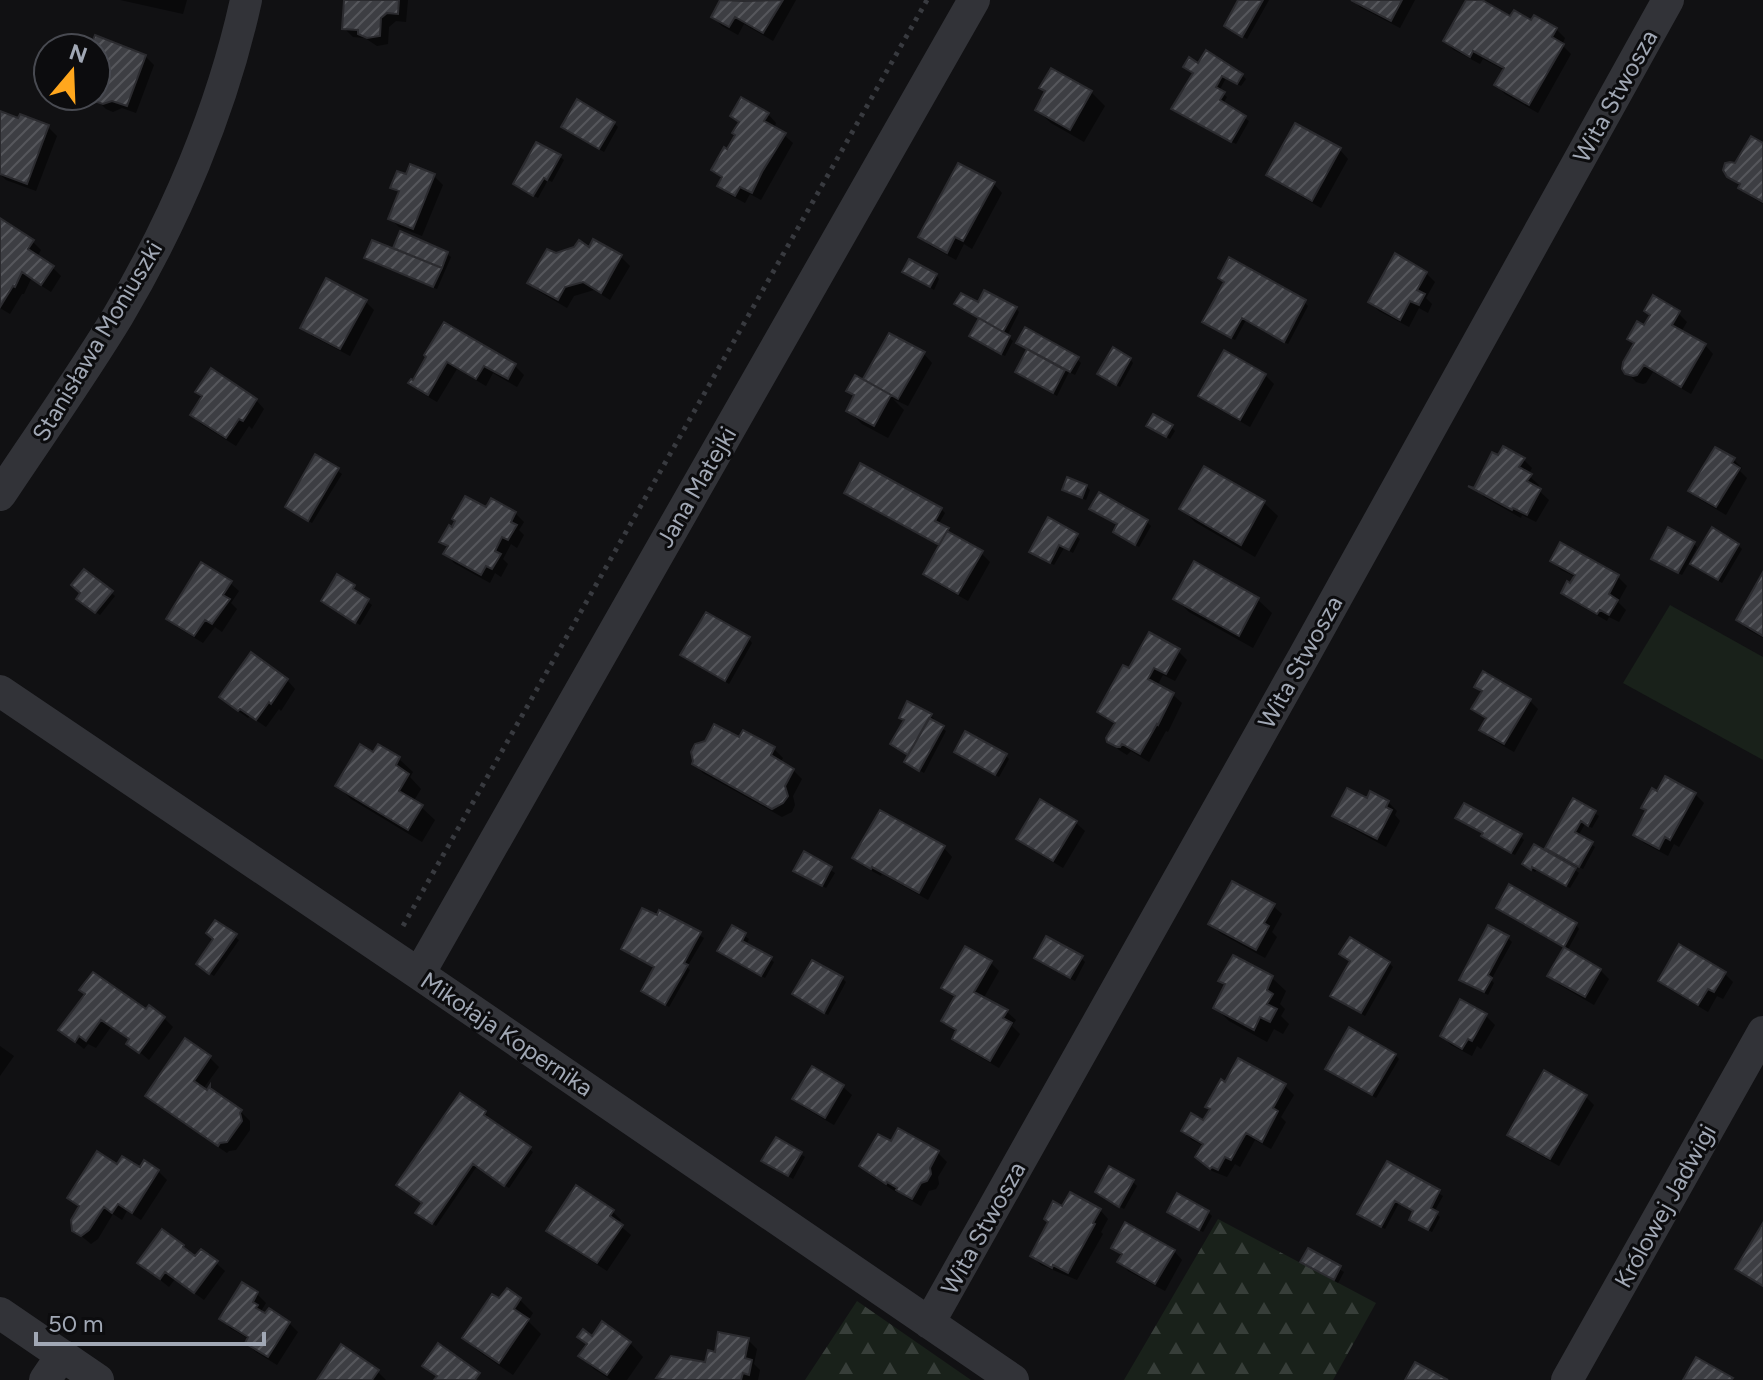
<svg xmlns="http://www.w3.org/2000/svg" width="1763" height="1380" font-family="Figtree,sans-serif">
<style>
.green{fill:#19211a}
.forest{fill:url(#forest-firs)}
.shadow{fill:#0007}
.building{fill:url(#building-hatch);stroke:#2b2b2f;stroke-width:2}
.lines{fill:none;stroke-linecap:round;stroke-linejoin:round}
.path{stroke:#383a3f;stroke-width:5;stroke-dasharray:4 6;stroke-linecap:butt}
.street{stroke:#323338;stroke-width:32}
.labels{text-anchor:middle;dominant-baseline:central;stroke-width:6;stroke-linejoin:round;paint-order:stroke}
.street-label{font-size:24px;fill:#a1a8b5;stroke:#0c0c0e}
</style>
<defs>
<pattern id="forest-firs" width="22" height="20" patternUnits="userSpaceOnUse" patternTransform="scale(2)"><rect width="22" height="20" fill="#19211a"/><path d="M5 1l3.5 6h-7zM16 11l3.5 6h-7z" fill="#373e39"/></pattern>
<pattern id="building-hatch" width="6" height="6" patternUnits="userSpaceOnUse" patternTransform="scale(2)"><rect width="6" height="6" fill="#3d3e43"/><path d="M-1 1l2-2M0 6l6-6M5 7l2-2" fill="none" stroke="#56575c"/></pattern>
</defs>
<rect width="100%" height="100%" fill="#111113"/>
<path class="green" d="M 1670,605 L 1763,657 L 1763,760 L 1623,683 Z"/>
<path class="forest" d="M 1218,1219 L 1376,1303 L 1333,1380 L 1124,1380 Z
M 857,1301 L 971,1380 L 805,1380 Z"/>
<path class="shadow" d="M 120,0 L 187,0 L 183,14 Z
M 346,0 L 408,0 L 406,22 L 396,21 L 389,27 L 388,44 L 377,46 L 365,38 L 353,37 L 344,28 Z
M 722,0 L 737,0 L 743,4 L 745,0 L 796,0 L 773,41 L 744,24 L 738,35 L 722,26 L 713,17 Z
M 1240,0 L 1269,0 L 1247,39 L 1226,26 Z
M 1353,0 L 1415,0 L 1400,28 L 1360,7 Z
M 1469,0 L 1478,0 L 1511,19 L 1556,29 L 1565,38 L 1562,45 L 1571,54 L 1538,113 L 1505,94 L 1496,85 L 1504,70 L 1483,59 L 1480,64 L 1454,50 L 1445,41 Z
M 96,38 L 145,56 L 154,65 L 136,113 L 122,108 L 113,112 L 106,109 L 96,99 L 89,96 L 96,96 L 96,48 L 92,48 Z
M 1199,65 L 1242,75 L 1246,79 L 1241,86 L 1226,78 L 1219,91 L 1227,97 L 1223,104 L 1249,121 L 1236,144 L 1178,113 L 1174,109 Z
M 1091,92 L 1105,106 L 1084,142 L 1051,123 L 1037,110 Z
M 0,113 L 48,127 L 57,136 L 36,191 L 6,180 L 0,174 Z
M 768,114 L 776,123 L 774,128 L 784,135 L 793,143 L 761,200 L 750,194 L 745,203 L 728,194 L 720,185 L 723,179 L 713,170 L 728,152 L 737,135 L 740,123 L 733,116 Z
M 614,123 L 618,127 L 604,152 L 567,130 Z
M 1763,145 L 1763,204 L 1750,196 L 1729,176 L 1736,165 Z
M 1340,150 L 1348,159 L 1321,208 L 1278,183 L 1269,174 Z
M 560,157 L 564,160 L 552,182 L 548,180 L 538,198 L 519,188 Z
M 412,167 L 434,176 L 443,185 L 422,236 L 399,227 L 390,218 L 400,195 L 392,187 L 407,177 Z
M 994,184 L 1002,193 L 972,249 L 964,244 L 956,260 L 929,245 L 920,237 Z
M 0,220 L 32,241 L 41,250 L 37,257 L 53,268 L 61,276 L 51,292 L 31,279 L 24,294 L 22,294 L 10,314 L 0,308 Z
M 401,233 L 447,254 L 451,257 L 437,289 L 371,262 L 367,258 L 394,250 Z
M 594,242 L 621,257 L 630,266 L 610,300 L 594,290 L 574,296 L 567,308 L 538,291 L 530,282 L 556,255 L 589,250 Z
M 904,272 L 936,275 L 939,279 L 934,290 Z
M 1426,273 L 1435,282 L 1426,298 L 1432,304 L 1428,313 L 1419,308 L 1409,327 L 1379,311 L 1370,302 Z
M 366,302 L 374,310 L 350,356 L 312,336 L 303,327 Z
M 1304,302 L 1308,306 L 1288,344 L 1246,320 L 1235,340 L 1209,326 Z
M 957,304 L 1016,308 L 1019,312 L 1007,336 L 1013,341 L 1005,356 L 971,336 L 981,319 Z
M 1678,313 L 1687,322 L 1681,332 L 1705,345 L 1713,354 L 1691,394 L 1653,372 L 1646,383 L 1643,384 L 1636,382 L 1627,372 L 1635,345 L 1630,339 L 1645,328 Z
M 445,325 L 515,366 L 524,375 L 517,387 L 493,373 L 486,386 L 457,369 L 437,402 L 420,392 L 411,383 L 413,383 Z
M 1018,342 L 1077,359 L 1081,363 L 1075,375 L 1069,372 L 1057,396 L 1017,372 L 1029,350 Z
M 924,354 L 932,363 L 908,406 L 893,399 L 904,410 L 888,438 L 862,424 L 848,410 L 855,398 L 848,390 L 873,386 L 866,379 Z
M 1130,359 L 1133,363 L 1120,387 L 1103,377 Z
M 1265,375 L 1274,384 L 1250,427 L 1210,404 L 1201,396 Z
M 256,400 L 264,409 L 252,429 L 249,426 L 236,446 L 201,424 L 192,415 Z
M 1171,427 L 1175,431 L 1170,439 L 1152,429 Z
M 316,457 L 342,474 L 312,523 L 291,510 Z
M 1523,459 L 1532,468 L 1528,475 L 1539,485 L 1537,489 L 1549,500 L 1536,522 L 1522,515 L 1521,518 L 1484,497 L 1476,488 Z
M 1734,460 L 1742,468 L 1740,471 L 1747,478 L 1726,515 L 1699,499 L 1691,491 Z
M 1204,469 L 1264,503 L 1278,516 L 1255,557 L 1195,522 L 1182,509 Z
M 1086,486 L 1090,490 L 1086,500 L 1068,493 L 1065,490 Z
M 846,493 L 941,509 L 945,513 L 938,525 L 947,534 L 949,532 L 981,553 L 990,562 L 968,601 L 934,582 L 925,573 L 940,546 L 850,497 Z
M 1091,509 L 1147,522 L 1151,526 L 1139,547 L 1115,532 L 1119,525 Z
M 487,510 L 515,513 L 524,522 L 519,530 L 524,535 L 517,548 L 511,544 L 503,559 L 508,564 L 501,577 L 495,573 L 490,583 L 454,563 L 446,554 L 449,548 L 442,541 L 452,529 Z
M 1076,536 L 1080,539 L 1073,553 L 1064,548 L 1054,565 L 1036,555 Z
M 1693,543 L 1697,547 L 1690,561 L 1693,562 L 1738,545 L 1742,549 L 1722,583 L 1696,567 L 1690,561 L 1682,575 L 1653,559 Z
M 1561,545 L 1618,577 L 1627,586 L 1618,602 L 1626,610 L 1619,622 L 1609,617 L 1607,621 L 1572,601 L 1563,592 L 1571,586 L 1576,577 L 1561,570 L 1552,561 Z
M 1763,576 L 1763,638 L 1747,629 L 1738,620 Z
M 230,583 L 239,591 L 231,603 L 237,609 L 222,632 L 215,627 L 203,643 L 177,627 L 169,618 Z
M 354,587 L 357,591 L 356,593 L 372,605 L 360,625 L 323,601 Z
M 111,593 L 115,596 L 100,615 L 82,602 Z
M 1176,599 L 1258,600 L 1272,613 L 1253,648 L 1189,612 Z
M 749,639 L 752,643 L 729,684 L 683,655 Z
M 1178,651 L 1187,660 L 1175,681 L 1163,675 L 1157,686 L 1173,695 L 1182,703 L 1168,732 L 1166,731 L 1149,762 L 1131,751 L 1127,755 L 1119,750 L 1109,740 L 1116,725 L 1099,712 L 1130,671 Z
M 287,680 L 295,689 L 281,711 L 279,709 L 266,727 L 250,716 L 248,718 L 230,705 Z
M 1476,686 L 1529,700 L 1538,709 L 1514,752 L 1491,739 L 1482,730 L 1487,720 L 1473,709 L 1483,693 Z
M 931,716 L 934,719 L 933,722 L 946,731 L 924,773 L 906,762 L 910,756 L 906,722 L 901,717 Z
M 744,732 L 774,749 L 783,758 L 780,763 L 793,770 L 802,779 L 793,796 L 795,805 L 792,812 L 782,817 L 703,773 L 694,764 L 740,740 Z
M 379,747 L 399,759 L 413,772 L 410,777 L 421,789 L 413,802 L 421,807 L 435,820 L 422,842 L 351,799 L 338,786 L 374,755 Z
M 960,755 L 1005,755 L 1009,759 L 999,777 Z
M 1658,794 L 1695,794 L 1704,803 L 1679,847 L 1674,844 L 1668,856 L 1644,843 L 1635,834 Z
M 1368,800 L 1388,802 L 1397,811 L 1395,815 L 1400,821 L 1386,847 L 1344,824 L 1335,816 Z
M 1574,801 L 1599,816 L 1592,828 L 1585,824 L 1578,836 L 1595,847 L 1583,869 L 1551,851 Z
M 1041,802 L 1076,823 L 1085,831 L 1063,868 L 1028,847 L 1019,838 Z
M 1485,834 L 1520,836 L 1524,840 L 1515,855 L 1487,840 L 1484,836 Z
M 944,848 L 952,857 L 928,900 L 882,874 L 881,876 L 863,866 L 854,858 Z
M 805,854 L 835,873 L 826,888 L 795,871 Z
M 1524,864 L 1575,870 L 1579,873 L 1570,888 L 1537,869 L 1535,872 Z
M 1273,906 L 1282,914 L 1272,932 L 1277,937 L 1265,958 L 1220,933 L 1211,924 Z
M 1502,911 L 1576,925 L 1579,929 L 1567,951 L 1600,970 L 1609,979 L 1594,1005 L 1558,984 L 1549,975 L 1565,947 Z
M 660,913 L 704,938 L 687,967 L 690,970 L 669,1007 L 643,991 L 656,968 L 623,948 L 658,918 Z
M 215,923 L 239,940 L 214,976 L 202,968 L 215,939 Z
M 733,928 L 749,939 L 746,945 L 774,962 L 765,978 L 720,951 Z
M 1508,938 L 1512,942 L 1491,980 L 1494,983 L 1488,995 L 1466,983 Z
M 1081,958 L 1085,962 L 1075,981 L 1040,961 Z
M 991,963 L 999,971 L 983,999 L 1007,1012 L 1016,1020 L 1012,1026 L 1020,1034 L 999,1068 L 963,1047 L 954,1038 L 957,1033 L 943,1021 L 956,999 L 944,988 Z
M 1389,963 L 1393,967 L 1365,1016 L 1337,999 Z
M 1724,973 L 1733,982 L 1723,999 L 1717,996 L 1708,1012 L 1669,989 L 1660,980 Z
M 842,978 L 846,982 L 828,1015 L 795,994 Z
M 1272,978 L 1286,991 L 1280,1004 L 1285,1009 L 1281,1016 L 1289,1024 L 1283,1034 L 1274,1029 L 1267,1042 L 1229,1021 L 1215,1007 L 1226,986 L 1221,981 Z
M 87,995 L 164,1018 L 173,1027 L 149,1060 L 129,1043 L 130,1041 L 111,1027 L 96,1048 L 88,1044 L 84,1049 L 61,1030 Z
M 1461,1002 L 1486,1016 L 1495,1025 L 1481,1049 L 1477,1046 L 1472,1056 L 1451,1045 L 1442,1036 Z
M 185,1041 L 210,1058 L 219,1067 L 203,1089 L 208,1093 L 209,1090 L 241,1112 L 250,1121 L 250,1130 L 236,1150 L 229,1151 L 227,1153 L 156,1105 L 148,1096 Z
M 0,1046 L 14,1056 L 0,1076 Z
M 1395,1055 L 1399,1059 L 1376,1098 L 1327,1069 Z
M 813,1069 L 843,1087 L 852,1095 L 834,1125 L 803,1107 L 795,1098 Z
M 1285,1086 L 1294,1095 L 1281,1117 L 1286,1122 L 1271,1149 L 1255,1140 L 1240,1167 L 1235,1164 L 1227,1177 L 1212,1171 L 1198,1157 L 1204,1146 L 1192,1140 L 1183,1131 Z
M 1585,1096 L 1594,1105 L 1559,1166 L 1518,1143 L 1509,1134 Z
M 485,1113 L 488,1116 L 487,1119 L 533,1152 L 509,1188 L 477,1166 L 436,1226 L 422,1216 Z
M 899,1131 L 938,1153 L 947,1162 L 938,1177 L 939,1184 L 936,1189 L 929,1191 L 921,1206 L 907,1198 L 901,1192 L 897,1189 L 896,1192 L 870,1175 L 861,1166 L 892,1144 Z
M 776,1139 L 805,1157 L 793,1179 L 764,1161 Z
M 1387,1164 L 1443,1196 L 1434,1212 L 1440,1217 L 1432,1232 L 1415,1223 L 1415,1212 L 1399,1203 L 1385,1229 L 1363,1217 Z
M 117,1167 L 158,1171 L 167,1180 L 141,1220 L 127,1211 L 122,1220 L 113,1214 L 98,1239 L 91,1244 L 74,1230 L 80,1208 L 69,1198 Z
M 1133,1182 L 1137,1186 L 1124,1209 L 1101,1196 Z
M 1100,1210 L 1108,1219 L 1101,1232 L 1103,1234 L 1077,1280 L 1041,1265 L 1032,1256 Z
M 612,1211 L 621,1220 L 618,1224 L 631,1235 L 607,1271 L 557,1239 L 548,1230 Z
M 1208,1212 L 1212,1216 L 1203,1232 L 1173,1215 Z
M 183,1246 L 192,1255 L 216,1263 L 225,1271 L 204,1300 L 175,1279 L 169,1287 L 149,1271 Z
M 1113,1247 L 1174,1251 L 1182,1260 L 1165,1291 L 1128,1271 L 1120,1262 L 1123,1257 Z
M 1309,1251 L 1344,1272 L 1338,1283 L 1307,1265 Z
M 257,1294 L 266,1303 L 261,1311 L 266,1316 L 289,1323 L 298,1332 L 277,1365 L 256,1352 L 247,1343 L 249,1339 L 230,1328 L 221,1319 Z
M 520,1300 L 533,1313 L 528,1321 L 541,1334 L 513,1375 L 478,1351 L 465,1338 Z
M 580,1337 L 630,1343 L 643,1357 L 627,1380 L 611,1380 L 594,1369 L 581,1356 L 588,1345 Z
M 748,1340 L 757,1349 L 754,1364 L 760,1370 L 758,1380 L 661,1380 L 659,1378 L 707,1365 L 716,1354 Z
M 378,1372 L 386,1380 L 320,1380 Z"/>
<path class="building" d="M 344,0 L 399,0 L 398,14 L 387,13 L 381,18 L 380,36 L 367,38 L 358,34 L 358,30 L 342,29 Z
M 720,0 L 743,1 L 783,0 L 763,33 L 735,17 L 729,27 L 711,17 Z
M 1238,0 L 1263,0 L 1242,37 L 1224,26 Z
M 1351,0 L 1402,0 L 1391,21 Z
M 1466,0 L 1482,0 L 1510,16 L 1514,10 L 1531,20 L 1534,15 L 1557,28 L 1552,37 L 1564,44 L 1529,105 L 1494,85 L 1504,68 L 1473,51 L 1470,57 L 1443,41 Z
M 95,35 L 146,55 L 127,106 L 112,101 L 103,104 L 94,101 L 92,96 L 96,96 L 96,48 L 90,48 Z
M 1206,50 L 1243,74 L 1237,84 L 1222,76 L 1216,87 L 1225,92 L 1220,100 L 1246,116 L 1231,142 L 1171,109 L 1193,73 L 1183,67 L 1189,57 L 1198,63 Z
M 1051,68 L 1092,91 L 1070,130 L 1035,110 L 1045,91 L 1039,88 Z
M 741,97 L 769,113 L 764,121 L 786,133 L 762,172 L 752,193 L 740,187 L 735,196 L 717,186 L 722,177 L 711,170 L 724,147 L 727,149 L 735,135 L 732,133 L 739,122 L 730,116 Z
M 577,99 L 615,122 L 599,149 L 561,127 Z
M 0,111 L 18,118 L 20,114 L 49,125 L 27,184 L 0,174 Z
M 1295,123 L 1341,148 L 1312,201 L 1266,175 Z
M 1751,136 L 1763,143 L 1763,202 L 1738,188 L 1740,184 L 1727,177 L 1723,170 L 1725,163 L 1730,162 L 1735,163 Z
M 536,142 L 561,155 L 547,180 L 544,178 L 533,196 L 513,184 Z
M 958,163 L 995,182 L 963,241 L 955,237 L 947,253 L 918,237 Z
M 410,164 L 435,174 L 413,229 L 388,219 L 399,191 L 390,188 L 397,171 L 406,174 Z
M 0,218 L 34,240 L 28,249 L 54,266 L 41,285 L 22,272 L 15,287 L 13,286 L 0,307 Z
M 400,231 L 448,252 L 442,268 L 393,248 Z
M 593,239 L 622,255 L 601,293 L 583,282 L 565,287 L 558,300 L 527,283 L 547,249 L 556,253 L 574,247 L 579,240 L 589,247 Z
M 372,240 L 442,268 L 433,287 L 364,258 Z
M 1395,253 L 1427,272 L 1417,290 L 1425,294 L 1419,305 L 1410,301 L 1400,320 L 1368,302 Z
M 1229,257 L 1306,300 L 1284,342 L 1242,318 L 1231,338 L 1202,322 L 1224,282 L 1218,278 Z
M 909,259 L 937,274 L 930,287 L 902,272 Z
M 326,278 L 367,300 L 340,349 L 300,328 Z
M 984,290 L 1017,307 L 1003,332 L 954,304 L 961,293 L 978,302 Z
M 1653,295 L 1680,311 L 1672,325 L 1706,344 L 1681,387 L 1644,365 L 1637,375 L 1633,376 L 1625,374 L 1622,369 L 1623,362 L 1634,343 L 1627,339 L 1637,321 L 1644,325 L 1650,315 L 1644,311 Z
M 979,318 L 1010,336 L 1001,354 L 969,336 Z
M 444,322 L 516,364 L 508,379 L 484,366 L 476,379 L 447,362 L 428,395 L 408,383 L 411,379 L 413,380 L 426,357 L 424,355 Z
M 1025,327 L 1079,357 L 1070,372 L 1016,343 Z
M 889,333 L 925,352 L 898,399 L 863,379 Z
M 1113,347 L 1131,358 L 1116,385 L 1097,374 Z
M 1027,349 L 1065,370 L 1053,393 L 1015,372 Z
M 1224,350 L 1266,374 L 1240,420 L 1198,396 Z
M 211,368 L 257,399 L 243,421 L 239,419 L 226,438 L 190,415 L 202,396 L 195,392 Z
M 855,375 L 891,395 L 874,426 L 846,411 L 854,395 L 846,391 Z
M 1153,414 L 1173,425 L 1166,437 L 1146,426 Z
M 1503,446 L 1525,458 L 1519,467 L 1532,474 L 1527,481 L 1541,489 L 1527,515 L 1513,508 L 1512,510 L 1468,486 L 1474,488 L 1492,452 L 1498,455 Z
M 1715,447 L 1735,458 L 1732,463 L 1740,468 L 1716,507 L 1688,491 Z
M 315,454 L 339,468 L 308,521 L 285,507 Z
M 860,463 L 942,508 L 935,521 L 949,528 L 939,545 L 844,493 Z
M 1204,466 L 1265,501 L 1241,545 L 1179,509 Z
M 1067,477 L 1087,485 L 1082,498 L 1062,490 Z
M 1099,492 L 1148,520 L 1135,545 L 1113,532 L 1117,524 L 1089,509 Z
M 465,496 L 486,507 L 491,498 L 516,512 L 511,522 L 517,525 L 508,540 L 502,537 L 495,551 L 501,554 L 492,569 L 486,566 L 481,575 L 443,554 L 448,546 L 439,542 L 449,525 L 452,527 L 455,521 L 452,519 Z
M 1048,517 L 1078,534 L 1069,550 L 1059,545 L 1050,563 L 1029,552 Z
M 1668,527 L 1695,542 L 1678,573 L 1651,559 Z
M 1712,527 L 1739,544 L 1718,580 L 1690,564 Z
M 947,531 L 983,551 L 958,594 L 923,574 Z
M 1560,542 L 1619,575 L 1609,594 L 1618,600 L 1609,615 L 1600,610 L 1597,614 L 1561,593 L 1567,581 L 1570,583 L 1575,575 L 1550,561 Z
M 1194,561 L 1259,598 L 1239,636 L 1173,599 Z
M 201,562 L 232,581 L 223,595 L 230,599 L 212,624 L 205,620 L 194,636 L 166,619 Z
M 84,569 L 113,591 L 95,613 L 76,599 L 80,593 L 71,585 Z
M 1763,572 L 1763,636 L 1736,620 Z
M 337,574 L 355,585 L 353,589 L 369,599 L 355,623 L 321,601 Z
M 706,612 L 750,637 L 725,681 L 680,655 Z
M 1149,632 L 1180,649 L 1166,674 L 1154,668 L 1148,679 L 1174,693 L 1158,725 L 1157,724 L 1140,754 L 1122,744 L 1120,747 L 1117,747 L 1107,742 L 1106,738 L 1115,723 L 1097,712 L 1123,665 L 1129,668 Z
M 251,652 L 288,679 L 271,704 L 269,702 L 256,720 L 240,709 L 238,711 L 219,697 Z
M 1483,671 L 1531,699 L 1504,744 L 1479,730 L 1486,718 L 1471,709 L 1482,691 L 1474,687 Z
M 907,701 L 932,714 L 908,755 L 890,744 L 904,720 L 899,718 Z
M 929,718 L 944,726 L 919,771 L 904,762 Z
M 714,724 L 739,737 L 743,730 L 775,747 L 771,755 L 794,769 L 785,786 L 788,796 L 783,803 L 772,809 L 692,764 L 693,761 L 691,752 L 695,744 L 705,741 Z
M 965,731 L 1007,754 L 995,775 L 954,752 Z
M 360,744 L 373,752 L 378,744 L 400,757 L 396,765 L 409,774 L 399,791 L 423,805 L 408,830 L 335,786 Z
M 1665,776 L 1696,793 L 1670,840 L 1665,837 L 1659,849 L 1633,835 L 1646,810 L 1641,808 L 1652,788 L 1657,791 Z
M 1347,788 L 1367,798 L 1370,791 L 1389,801 L 1386,807 L 1392,810 L 1377,839 L 1332,816 Z
M 1573,798 L 1596,811 L 1588,826 L 1581,821 L 1575,832 L 1593,842 L 1579,867 L 1545,848 Z
M 1040,799 L 1077,821 L 1053,861 L 1016,839 Z
M 1464,803 L 1522,834 L 1511,853 L 1481,836 L 1483,833 L 1455,818 Z
M 880,810 L 945,846 L 919,893 L 872,867 L 871,869 L 852,858 Z
M 1534,844 L 1576,868 L 1566,886 L 1532,867 L 1531,870 L 1522,864 Z
M 804,851 L 832,867 L 822,886 L 793,871 Z
M 1232,881 L 1275,904 L 1264,923 L 1269,926 L 1256,950 L 1208,924 Z
M 1509,884 L 1577,923 L 1564,947 L 1496,908 Z
M 642,908 L 657,915 L 659,910 L 701,932 L 684,963 L 688,965 L 665,1005 L 641,991 L 654,967 L 621,949 Z
M 215,920 L 237,934 L 209,974 L 196,964 L 213,939 L 206,933 Z
M 732,925 L 746,933 L 742,941 L 772,957 L 761,976 L 717,951 Z
M 1488,925 L 1509,936 L 1488,975 L 1492,978 L 1484,992 L 1459,980 Z
M 1046,936 L 1083,956 L 1070,978 L 1034,958 Z
M 1350,937 L 1390,962 L 1361,1013 L 1330,996 L 1350,961 L 1339,954 Z
M 1679,944 L 1726,972 L 1714,992 L 1708,989 L 1698,1005 L 1658,981 Z
M 965,946 L 992,961 L 974,992 L 1008,1010 L 1003,1018 L 1012,1023 L 990,1061 L 952,1039 L 956,1030 L 941,1021 L 955,996 L 941,988 Z
M 1564,947 L 1601,969 L 1585,997 L 1547,976 Z
M 1233,955 L 1273,976 L 1267,990 L 1273,994 L 1267,1004 L 1277,1009 L 1270,1022 L 1260,1017 L 1254,1030 L 1213,1008 L 1225,984 L 1218,981 Z
M 812,960 L 843,977 L 824,1013 L 792,994 Z
M 93,972 L 146,1009 L 149,1005 L 165,1017 L 139,1053 L 126,1044 L 129,1039 L 101,1020 L 86,1041 L 79,1036 L 75,1042 L 58,1030 L 85,994 L 79,990 Z
M 1460,999 L 1487,1014 L 1472,1041 L 1468,1039 L 1462,1049 L 1440,1036 Z
M 1349,1027 L 1396,1054 L 1372,1095 L 1325,1069 Z
M 185,1038 L 211,1056 L 194,1081 L 207,1090 L 210,1085 L 210,1088 L 242,1110 L 240,1113 L 242,1121 L 227,1142 L 220,1143 L 218,1146 L 145,1096 Z
M 1238,1058 L 1286,1084 L 1273,1108 L 1278,1111 L 1262,1142 L 1246,1133 L 1231,1160 L 1225,1157 L 1218,1170 L 1212,1167 L 1210,1169 L 1195,1157 L 1203,1144 L 1181,1131 L 1191,1113 L 1203,1120 L 1210,1109 L 1205,1107 L 1221,1079 L 1225,1082 Z
M 812,1066 L 844,1085 L 825,1118 L 792,1099 Z
M 1544,1070 L 1587,1095 L 1550,1159 L 1507,1135 Z
M 460,1093 L 486,1111 L 484,1115 L 531,1147 L 504,1186 L 473,1164 L 432,1224 L 415,1213 L 422,1203 L 396,1185 Z
M 898,1128 L 939,1151 L 930,1168 L 931,1174 L 927,1181 L 921,1183 L 912,1199 L 896,1190 L 897,1188 L 887,1182 L 886,1184 L 859,1166 L 878,1134 L 891,1141 Z
M 776,1137 L 802,1152 L 788,1176 L 761,1161 Z
M 97,1151 L 117,1164 L 122,1156 L 140,1167 L 144,1160 L 159,1170 L 132,1213 L 118,1204 L 112,1213 L 104,1207 L 89,1230 L 81,1236 L 72,1231 L 71,1220 L 79,1206 L 67,1198 Z
M 1387,1161 L 1440,1190 L 1431,1208 L 1438,1212 L 1428,1230 L 1409,1220 L 1413,1211 L 1395,1201 L 1381,1227 L 1357,1214 Z
M 1109,1166 L 1134,1180 L 1119,1207 L 1095,1192 Z
M 576,1185 L 614,1210 L 610,1216 L 623,1225 L 597,1263 L 546,1231 Z
M 1070,1192 L 1101,1209 L 1093,1223 L 1095,1224 L 1068,1273 L 1053,1265 L 1052,1268 L 1030,1256 L 1048,1222 L 1044,1219 L 1053,1201 L 1062,1206 Z
M 1177,1193 L 1209,1211 L 1199,1230 L 1167,1212 Z
M 1125,1222 L 1175,1250 L 1155,1284 L 1117,1262 L 1122,1254 L 1111,1248 Z
M 1763,1223 L 1763,1286 L 1735,1269 Z
M 162,1229 L 184,1245 L 183,1247 L 195,1256 L 201,1249 L 218,1261 L 194,1293 L 165,1272 L 160,1279 L 137,1263 Z
M 1308,1248 L 1341,1266 L 1334,1280 L 1300,1262 Z
M 242,1282 L 258,1292 L 253,1302 L 258,1305 L 256,1308 L 265,1313 L 269,1308 L 290,1322 L 268,1357 L 245,1343 L 248,1337 L 219,1319 Z
M 507,1288 L 521,1298 L 514,1309 L 529,1319 L 499,1363 L 462,1338 L 492,1294 L 499,1298 Z
M 602,1321 L 631,1342 L 607,1375 L 578,1356 L 587,1344 L 577,1337 L 583,1329 L 592,1336 Z
M 718,1332 L 749,1338 L 745,1358 L 752,1360 L 749,1375 L 743,1373 L 741,1380 L 667,1380 L 656,1378 L 671,1356 L 705,1362 L 708,1350 L 715,1352 Z
M 438,1343 L 480,1373 L 475,1380 L 434,1380 L 437,1376 L 422,1366 Z
M 341,1344 L 379,1370 L 372,1380 L 317,1380 Z
M 1696,1357 L 1733,1378 L 1731,1380 L 1683,1380 Z
M 1415,1362 L 1448,1380 L 1405,1380 Z"/>
<g class="lines">
<path class="path" d="M 403,926 L 927,0"/>
<path class="street" d="M 0,495 C 39,436 81,377 118,316 C 175,220 222,110 246,0
M 0,691 L 419,974 L 1013,1380
M 419,974 L 974,0
M 0,1313 L 98,1380
M 929,1323 L 1304,656 L 1668,0
M 45,1380 L 62,1355
M 1567,1380 L 1763,1032"/>
</g>
<g class="labels">
<g class="street-label">
<text transform="translate(1615 96) rotate(-61)">Wita Stwosza</text>
<text transform="translate(97 341) rotate(-59)">Stanisława Moniuszki</text>
<text transform="translate(696 487) rotate(-60)">Jana Matejki</text>
<text transform="translate(1300 662) rotate(-61)">Wita Stwosza</text>
<text transform="translate(507 1034) rotate(34)">Mikołaja Kopernika</text>
<text transform="translate(1665 1206) rotate(-61)">Królowej Jadwigi</text>
<text transform="translate(983 1228) rotate(-61)">Wita Stwosza</text>
</g>
</g>
<g transform="translate(72 72) rotate(19)"><circle r="38" fill="#0c0c0e" stroke="#484a51" stroke-width="2"/>
<path d="M0-6L14 30L0 20L-14 30Z" fill="#ffa71d"/>
<text y="-12" font-size="22" font-weight="bold" text-anchor="middle" fill="#a1a8b5">N</text>
</g>
<path d="M36 1332v12h228v-12" fill="none" stroke="#a1a8b5" stroke-width="4"/>
<text x="48" y="1332" font-size="24" fill="#a1a8b5" stroke="#0c0c0e" stroke-width="6" paint-order="stroke">50 m</text>
</svg>
